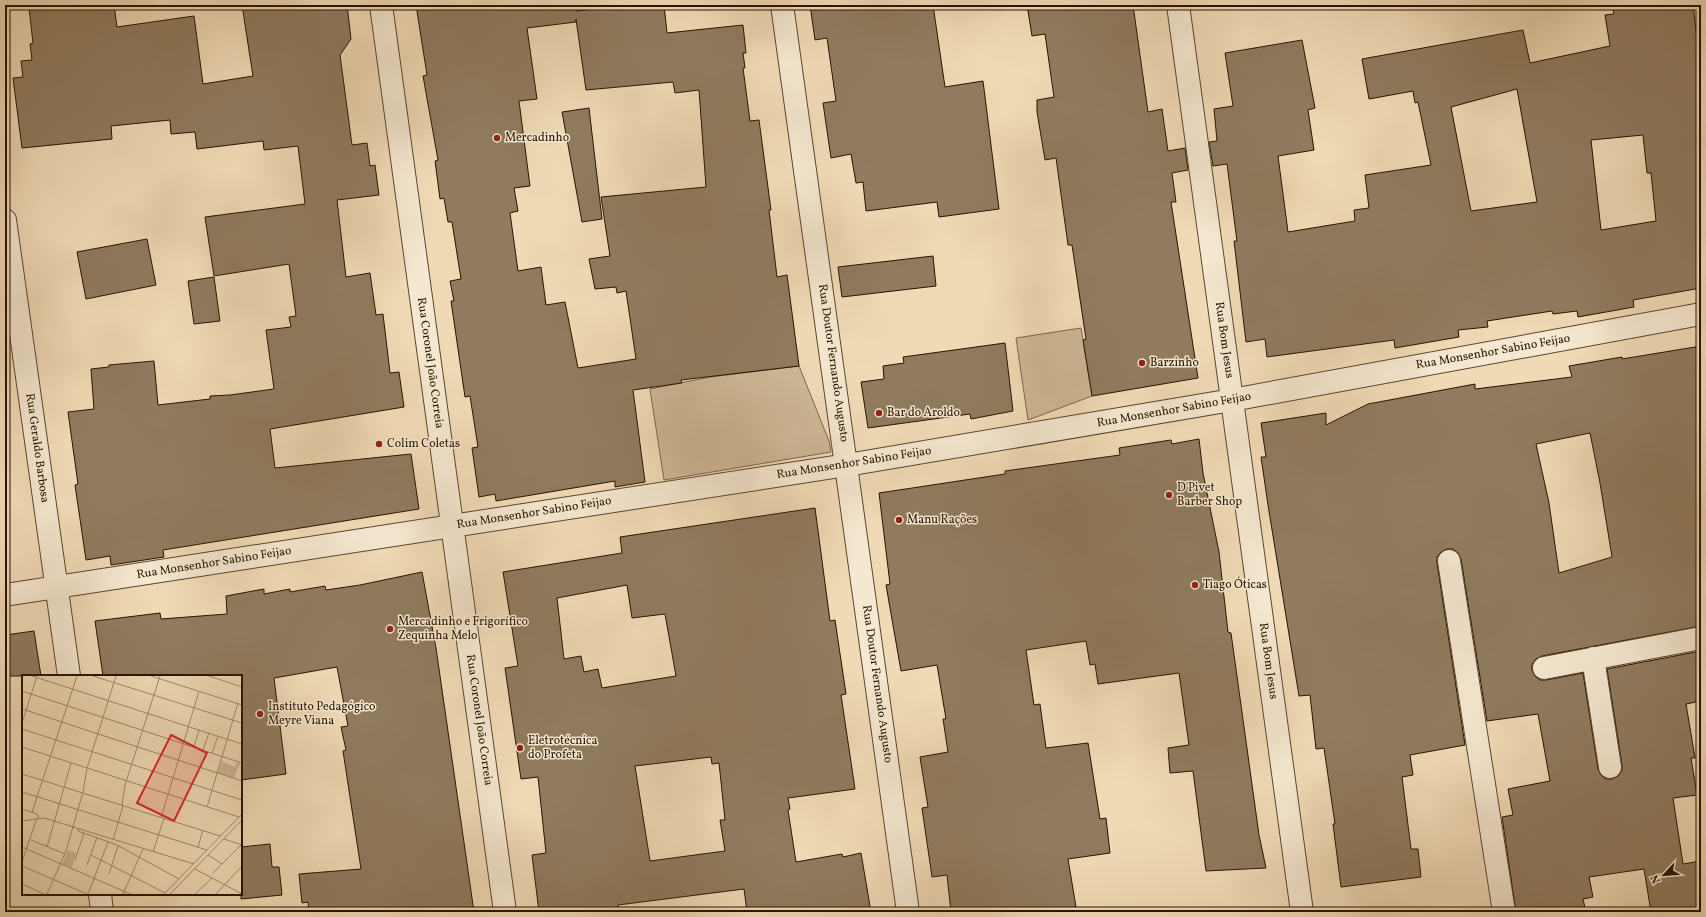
<svg xmlns="http://www.w3.org/2000/svg" width="1706" height="917" font-family="Vollkorn,serif">
<style>
.green{fill:#ceb897;stroke:#7a664c}
.building{fill:#907b5f;stroke:#271400;fill-rule:evenodd}
.lines{fill:none;stroke-linecap:round;stroke-linejoin:round}
.minor-casing{stroke:#59462e;stroke-width:24}
.minor{stroke:#f5e7d0;stroke-width:22}
.poi-dot{fill:#8f2418;stroke:#f5e7d0;stroke-width:1.5}
.labels{text-anchor:middle;dominant-baseline:central;stroke-width:3;stroke-linejoin:round;paint-order:stroke}
.poi-label{font-size:12px;fill:#271400;stroke:#f5e7d0;text-anchor:start}
.street-label{font-size:12px;fill:#271400;stroke:#f5e7d0}
.inset-road{fill:none;stroke:#a08b6d;stroke-width:1}
.view{fill:#d62828;fill-opacity:0.15;stroke:#d62828;stroke-width:2}
.inset-edge{fill:none;stroke:#271400;stroke-width:2}
</style>
<rect width="100%" height="100%" fill="#f0dab6"/>
<filter id="stains"><feTurbulence type="fractalNoise" baseFrequency=".005" numOctaves="4"/><feColorMatrix values="0 0 0 0 .2 0 0 0 0 .09 0 0 0 0 .02 0 0 0 .5 -.17"/></filter>
<radialGradient id="worn" r=".72"><stop offset=".6" stop-color="#630" stop-opacity="0"/><stop offset="1" stop-color="#630" stop-opacity=".3"/></radialGradient>
<path class="green" d="M 1081,328 L 1092,396 L 1028,420 L 1016,338 Z
M 799,366 L 829,441 L 831,452 L 664,480 L 650,389 L 710,377 Z"/>
<path class="building" d="M 56,5 L 114,5 L 117,27 L 194,16 L 203,84 L 253,76 L 242,5 L 347,5 L 351,39 L 340,55 L 352,145 L 367,143 L 370,166 L 375,165 L 379,195 L 337,200 L 346,277 L 370,273 L 376,315 L 383,314 L 390,373 L 399,372 L 404,407 L 270,429 L 275,468 L 411,454 L 419,509 L 163,550 L 164,557 L 111,565 L 110,556 L 86,560 L 75,485 L 78,484 L 68,412 L 94,409 L 91,369 L 109,367 L 109,365 L 154,361 L 158,405 L 210,399 L 210,396 L 230,395 L 274,389 L 266,330 L 291,327 L 289,317 L 296,316 L 289,264 L 214,276 L 205,217 L 305,204 L 298,146 L 264,150 L 263,141 L 197,149 L 195,132 L 171,134 L 170,120 L 111,126 L 112,139 L 22,148 L 13,78 L 23,77 L 21,61 L 32,60 L 30,44 L 33,43 L 29,8 Z
M 416,5 L 575,5 L 576,11 L 631,5 L 664,5 L 667,33 L 743,25 L 746,53 L 743,53 L 745,68 L 743,68 L 750,121 L 759,120 L 771,210 L 769,210 L 777,277 L 787,275 L 799,366 L 681,380 L 682,383 L 633,390 L 645,482 L 615,487 L 615,481 L 496,501 L 495,494 L 479,497 L 472,448 L 478,447 L 470,396 L 465,397 L 451,301 L 454,301 L 450,281 L 461,279 L 452,222 L 448,222 L 444,198 L 440,199 L 435,161 L 438,160 L 423,76 L 427,75 ZM 576,19 L 586,90 L 673,82 L 675,93 L 699,90 L 706,187 L 601,197 L 610,256 L 589,259 L 595,289 L 616,287 L 617,293 L 626,291 L 636,359 L 578,368 L 565,302 L 546,305 L 541,267 L 518,271 L 510,213 L 518,211 L 514,188 L 530,186 L 519,101 L 537,99 L 527,28 L 576,22 Z
M 810,5 L 933,5 L 945,87 L 983,81 L 999,209 L 939,217 L 937,202 L 866,211 L 863,182 L 856,183 L 851,154 L 831,158 L 823,103 L 836,101 L 827,38 L 815,40 Z
M 1027,5 L 1133,5 L 1148,112 L 1162,109 L 1168,151 L 1185,148 L 1188,170 L 1172,173 L 1176,202 L 1171,202 L 1198,378 L 1092,396 L 1083,340 L 1086,339 L 1072,245 L 1068,245 L 1056,158 L 1045,160 L 1037,112 L 1037,100 L 1054,97 L 1045,34 L 1032,36 Z
M 1612,5 L 1693,5 L 1701,71 L 1701,288 L 1633,300 L 1634,307 L 1578,317 L 1577,311 L 1553,314 L 1552,311 L 1487,321 L 1488,327 L 1458,330 L 1459,337 L 1395,348 L 1394,340 L 1267,357 L 1265,339 L 1246,342 L 1234,241 L 1237,241 L 1227,164 L 1213,166 L 1209,142 L 1217,141 L 1214,109 L 1233,106 L 1225,53 L 1302,40 L 1315,108 L 1308,110 L 1314,150 L 1278,156 L 1288,232 L 1355,221 L 1354,210 L 1369,208 L 1365,175 L 1431,165 L 1418,102 L 1415,103 L 1413,91 L 1369,99 L 1362,59 L 1523,30 L 1530,63 L 1610,46 L 1605,15 L 1614,14 ZM 1517,89 L 1537,202 L 1471,211 L 1451,107 ZM 1643,135 L 1647,173 L 1651,173 L 1656,221 L 1601,230 L 1591,140 Z
M 589,108 L 602,219 L 582,222 L 562,112 Z
M 147,239 L 156,285 L 86,299 L 77,252 Z
M 933,256 L 936,286 L 842,297 L 838,267 Z
M 214,277 L 220,321 L 194,324 L 188,281 Z
M 1005,343 L 1013,411 L 971,419 L 970,414 L 868,428 L 861,382 L 884,379 L 883,366 L 904,363 L 903,357 Z
M 1701,346 L 1701,626 L 1542,656 L 1536,659 L 1532,664 L 1532,670 L 1535,676 L 1540,680 L 1546,680 L 1583,673 L 1598,769 L 1601,775 L 1606,779 L 1612,779 L 1618,776 L 1622,771 L 1622,765 L 1607,669 L 1701,651 L 1701,701 L 1686,704 L 1695,758 L 1691,758 L 1697,795 L 1673,798 L 1683,864 L 1701,861 L 1701,912 L 1651,912 L 1644,869 L 1589,877 L 1593,897 L 1583,899 L 1586,912 L 1516,912 L 1502,817 L 1513,815 L 1508,789 L 1550,781 L 1538,714 L 1487,721 L 1461,559 L 1458,553 L 1453,549 L 1447,549 L 1441,552 L 1437,557 L 1437,563 L 1465,745 L 1410,755 L 1413,775 L 1402,777 L 1411,849 L 1418,849 L 1421,877 L 1341,887 L 1333,824 L 1335,824 L 1324,748 L 1316,749 L 1310,695 L 1299,696 L 1268,505 L 1261,457 L 1266,457 L 1261,423 L 1326,413 L 1326,425 L 1368,404 L 1475,384 L 1475,389 L 1572,377 L 1569,366 L 1622,357 L 1622,359 ZM 1590,433 L 1600,483 L 1612,557 L 1559,573 L 1549,503 L 1536,444 Z
M 1199,439 L 1203,473 L 1219,552 L 1228,632 L 1231,633 L 1259,835 L 1266,868 L 1206,871 L 1193,771 L 1170,773 L 1168,748 L 1189,745 L 1179,673 L 1098,684 L 1095,664 L 1090,665 L 1086,641 L 1026,650 L 1034,705 L 1040,704 L 1046,748 L 1088,743 L 1100,819 L 1106,818 L 1110,853 L 1068,859 L 1076,907 L 1045,912 L 951,912 L 947,875 L 932,877 L 922,808 L 928,807 L 920,757 L 948,752 L 943,719 L 946,719 L 937,665 L 901,671 L 886,585 L 890,584 L 879,493 L 1005,474 L 1005,471 L 1120,455 L 1119,448 L 1171,440 L 1172,444 Z
M 815,508 L 830,621 L 835,620 L 846,694 L 841,695 L 855,789 L 788,798 L 790,809 L 788,810 L 796,862 L 842,854 L 843,857 L 861,853 L 871,912 L 747,912 L 744,889 L 618,905 L 619,912 L 539,912 L 532,855 L 546,853 L 538,777 L 521,779 L 505,668 L 518,666 L 503,572 L 622,553 L 620,537 ZM 627,585 L 632,618 L 665,614 L 676,676 L 602,688 L 598,669 L 584,672 L 581,656 L 564,659 L 557,598 ZM 711,757 L 712,764 L 719,763 L 725,820 L 720,820 L 725,851 L 650,861 L 635,766 Z
M 422,572 L 436,648 L 474,912 L 309,912 L 308,902 L 302,903 L 299,874 L 361,869 L 343,751 L 346,750 L 341,727 L 348,726 L 337,667 L 274,678 L 286,774 L 241,780 L 241,676 L 103,676 L 95,621 L 160,613 L 161,619 L 227,614 L 226,596 L 264,589 L 264,594 L 290,589 L 290,592 L 325,586 L 326,590 L 360,585 Z
M 34,631 L 41,676 L 5,676 L 5,635 Z
M 270,844 L 272,867 L 279,867 L 282,895 L 241,899 L 241,847 Z"/>
<g class="lines">
<defs>
<path id="minor" d="M 381,5 L 505,912
M 782,5 L 908,912
M 1178,5 L 1302,912
M 5,220 L 69,676
M 1449,561 L 1504,912
M 5,595 L 847,465 L 1232,400 L 1701,314
M 1593,658 L 1610,767
M 1544,668 L 1701,638
M 100,894 L 102,912"/>
</defs>
<use href="#minor" class="minor-casing"/>
<use href="#minor" class="minor"/>
</g>
<g class="poi-dot">
<circle cx="497" cy="138" r="4"/>
<circle cx="1142" cy="363" r="4"/>
<circle cx="879" cy="413" r="4"/>
<circle cx="379" cy="444" r="4"/>
<circle cx="1169" cy="495" r="4"/>
<circle cx="899" cy="520" r="4"/>
<circle cx="1195" cy="585" r="4"/>
<circle cx="390" cy="629" r="4"/>
<circle cx="260" cy="714" r="4"/>
<circle cx="520" cy="748" r="4"/>
</g>
<g class="labels">
<g class="poi-label">
<text x="505" y="138">Mercadinho</text>
<text x="1150" y="363">Barzinho</text>
<text x="887" y="413">Bar do Aroldo</text>
<text x="387" y="444">Colim Coletas</text>
<text x="1177" y="488">D'Pivet<tspan x="1177" dy="14">Barber Shop</tspan></text>
<text x="907" y="520">Manu Rações</text>
<text x="1203" y="585">Tiago Óticas</text>
<text x="398" y="622">Mercadinho e Frigorífico<tspan x="398" dy="14">Zequinha Melo</tspan></text>
<text x="268" y="707">Instituto Pedagógico<tspan x="268" dy="14">Meyre Viana</tspan></text>
<text x="528" y="741">Eletrotécnica<tspan x="528" dy="14">do Profeta</tspan></text>
</g>
<g class="street-label">
<text transform="translate(1224 340) rotate(82)">Rua Bom Jesus</text>
<text transform="translate(1493 352) rotate(-10)">Rua Monsenhor Sabino Feijao</text>
<text transform="translate(430 363) rotate(82)">Rua Coronel João Correia</text>
<text transform="translate(833 363) rotate(82)">Rua Doutor Fernando Augusto</text>
<text transform="translate(1174 410) rotate(-10)">Rua Monsenhor Sabino Feijao</text>
<text transform="translate(37 448) rotate(82)">Rua Geraldo Barbosa</text>
<text transform="translate(854 463) rotate(-9)">Rua Monsenhor Sabino Feijao</text>
<text transform="translate(534 513) rotate(-9)">Rua Monsenhor Sabino Feijao</text>
<text transform="translate(214 563) rotate(-9)">Rua Monsenhor Sabino Feijao</text>
<text transform="translate(1268 661) rotate(82)">Rua Bom Jesus</text>
<text transform="translate(877 684) rotate(82)">Rua Doutor Fernando Augusto</text>
<text transform="translate(479 720) rotate(82)">Rua Coronel João Correia</text>
</g>
</g>
<g transform="translate(22 675)">
<rect width="220" height="220" fill="#f0dab6"/>
<path d="M 200,86 L 213,92 L 215,87 L 218,88 L 212,103 L 196,98 ZM 46,175 L 54,178 L 50,193 L 40,189 Z" fill="#ceb897"/>
<path class="inset-road" d="M 10,1 L 220,69M 71,1 L 220,48M 129,1 L 220,30M 187,1 L 220,12M 0,16 L 220,88M 0,34 L 220,106M 0,48 L 15,1M 0,54 L 220,125M 0,72 L 217,142M 172,72 L 177,55M 181,75 L 187,58M 190,78 L 196,61M 0,99 L 198,161M 0,117 L 185,175M 100,130 L 103,110 L 138,1M 185,132 L 216,28M 0,134 L 15,139 L 17,143M 10,137 L 55,1M 139,143 L 177,16M 0,146 L 22,143 L 172,189M 56,153 L 56,156 L 95,170 L 157,204M 202,164 L 220,170M 9,165 L 43,179M 91,165 L 101,131M 0,172 L 108,219M 25,172 L 49,88M 176,172 L 181,155M 131,177 L 142,143M 69,180 L 143,218M 186,180 L 200,189M 53,185 L 62,158M 0,187 L 15,143M 65,190 L 75,162M 0,191 L 65,219M 173,194 L 220,219M 191,198 L 219,170M 87,199 L 96,171M 0,209 L 22,219M 25,219 L 44,176 L 61,117 L 65,93 L 94,1M 66,219 L 86,167M 101,219 L 121,174M 142,219 L 220,139M 148,219 L 220,145M 173,219 L 190,203M 194,219 L 220,191"/>
<path class="view" d="M 149,60 L 185,78 L 152,146 L 115,128 Z"/>
<rect width="220" height="220" class="inset-edge"/>
</g>
<rect width="1706" height="917" fill="none" stroke="#f0dab6" stroke-width="20"/>
<rect x="6" y="6" width="1694" height="905" fill="none" stroke="#271400" stroke-width="2"/>
<rect x="10" y="10" width="1686" height="897" fill="none" stroke="#271400"/>
<g transform="translate(1664 875) rotate(244)" stroke="#f5e7d0" stroke-width="3" paint-order="stroke">
<path d="M0-3L7 15L0 10L-7 15Z" fill="#271400"/>
<text y="-6" font-size="11" font-weight="bold" text-anchor="middle" fill="#271400">N</text>
</g>
<rect width="100%" height="100%" filter="url(#stains)"/>
<rect width="100%" height="100%" fill="url(#worn)"/>
</svg>
